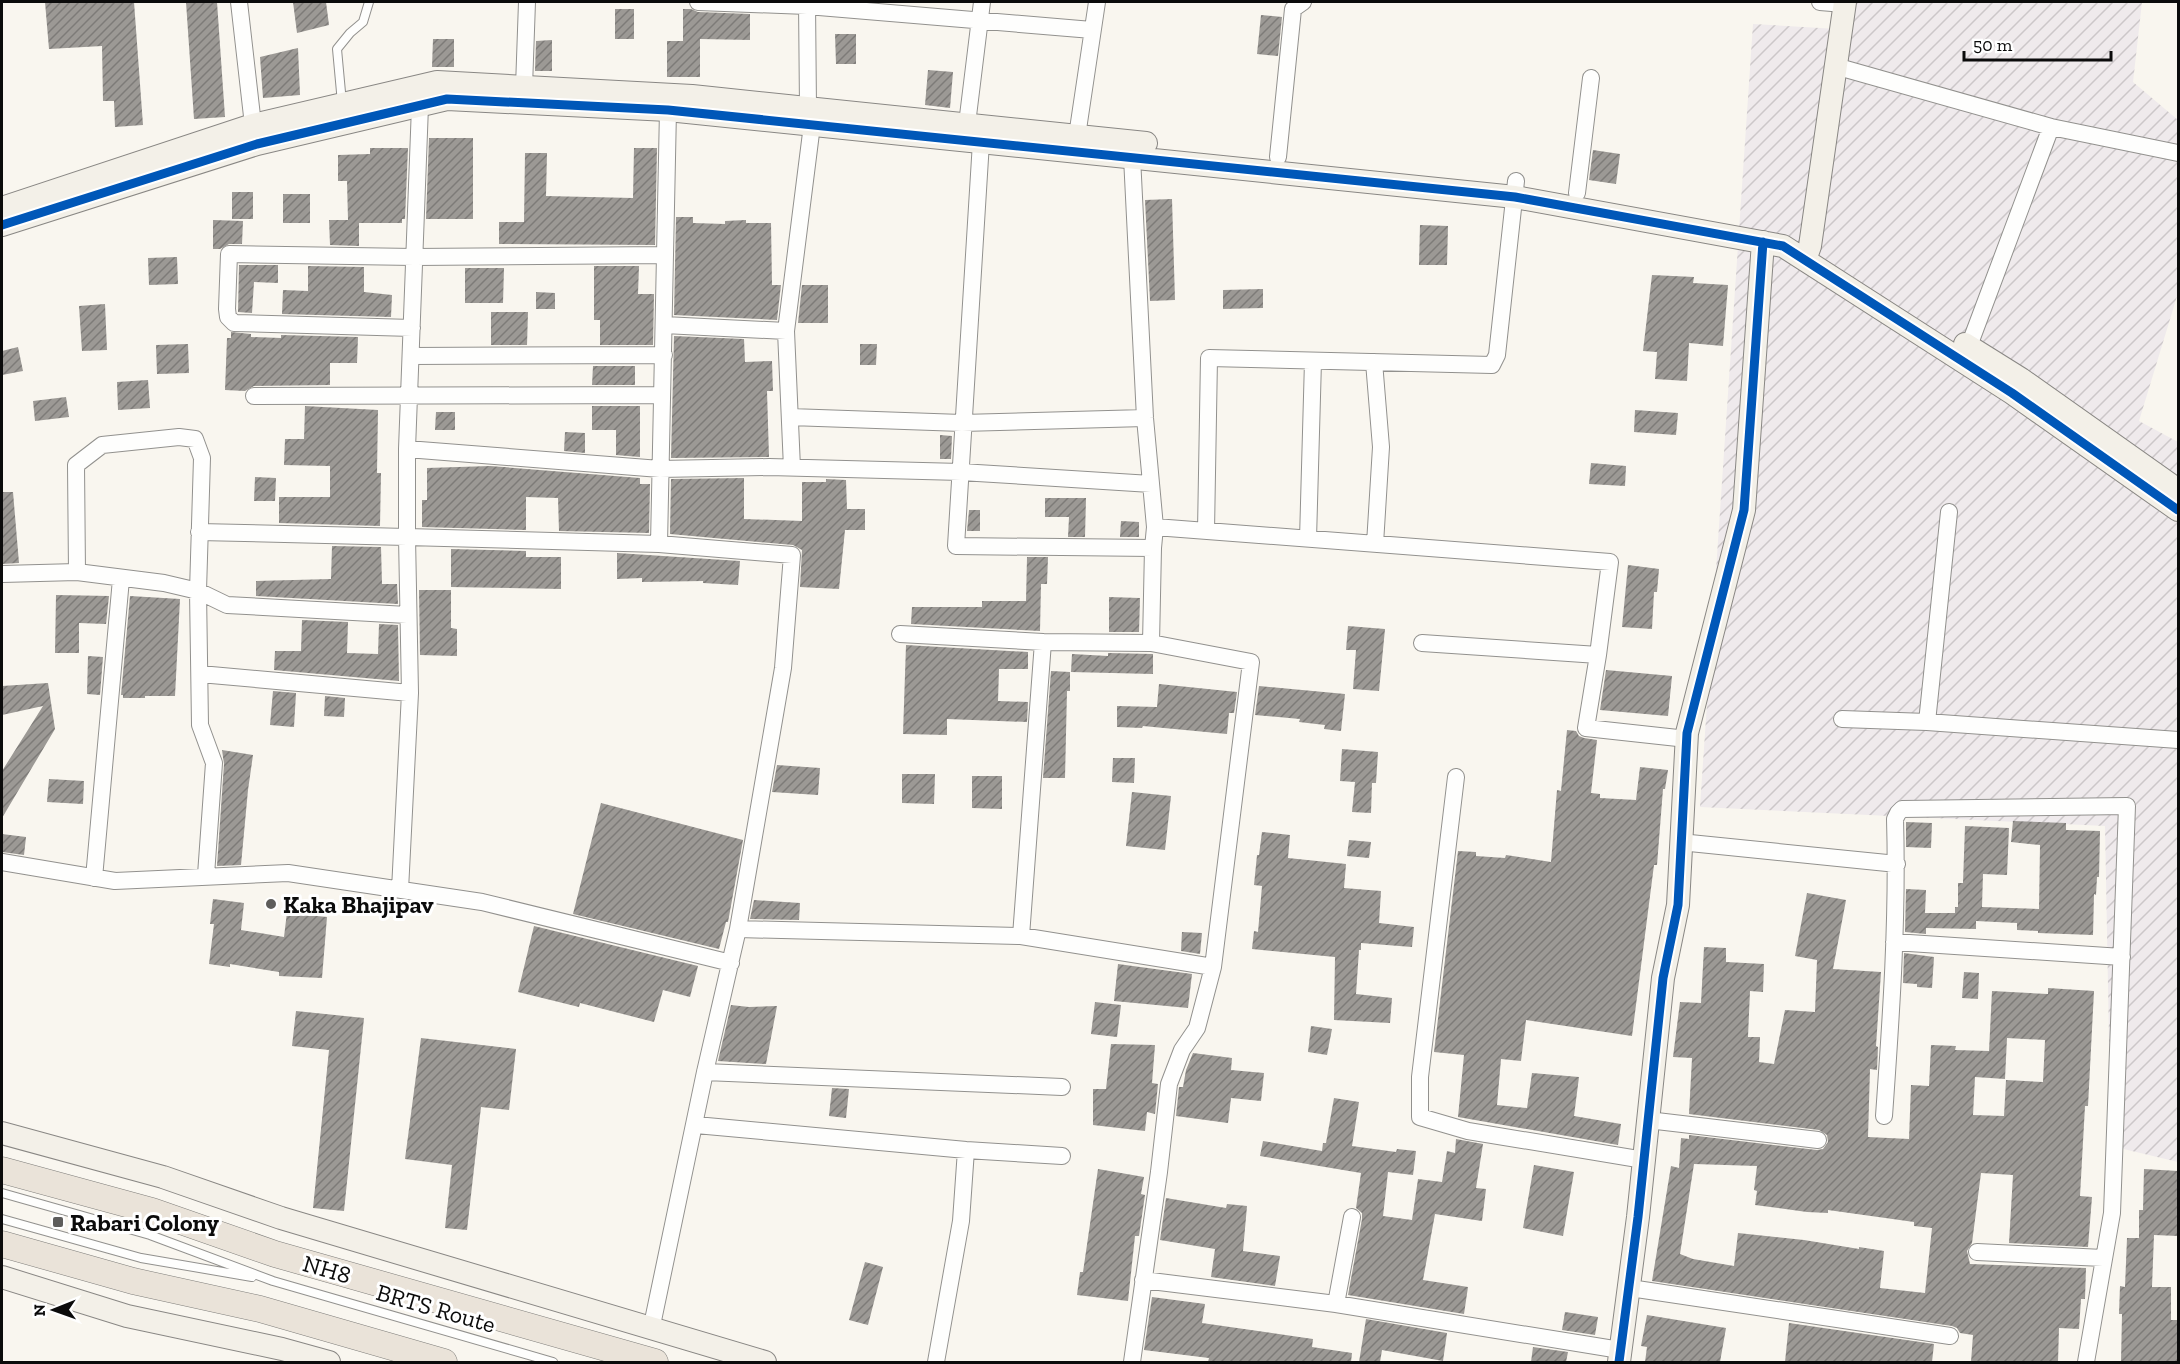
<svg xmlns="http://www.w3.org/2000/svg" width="2180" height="1364" font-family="'Zilla Slab',serif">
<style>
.industrial{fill:url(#industrial-furrows)}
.building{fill:url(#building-hatch);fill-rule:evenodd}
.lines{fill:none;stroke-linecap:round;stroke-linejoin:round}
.lane-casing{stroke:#92918e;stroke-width:10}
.street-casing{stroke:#92918e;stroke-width:18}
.secondary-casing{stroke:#898784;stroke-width:24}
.primary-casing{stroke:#7f7e7b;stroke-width:27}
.lane{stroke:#fefefd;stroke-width:8}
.street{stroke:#fefefd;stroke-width:16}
.secondary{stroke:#f3f0e8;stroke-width:22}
.primary{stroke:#eae3d9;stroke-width:26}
.cycleway-casing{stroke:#fff;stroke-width:13}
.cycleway{stroke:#0057b8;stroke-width:9}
.poi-dot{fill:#5e5d5b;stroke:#fff;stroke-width:2}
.labels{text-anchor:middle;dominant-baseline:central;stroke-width:6;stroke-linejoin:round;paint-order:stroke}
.poi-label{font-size:24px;font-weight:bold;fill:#0b0b0b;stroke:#fff;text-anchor:start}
.street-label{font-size:24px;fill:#0b0b0b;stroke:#fff}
</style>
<defs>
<pattern id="industrial-furrows" width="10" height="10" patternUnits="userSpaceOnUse" patternTransform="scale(1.5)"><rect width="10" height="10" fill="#efeaec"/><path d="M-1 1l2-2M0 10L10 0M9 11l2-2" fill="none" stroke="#ccc7c9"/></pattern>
<pattern id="building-hatch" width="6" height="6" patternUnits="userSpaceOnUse" patternTransform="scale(1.5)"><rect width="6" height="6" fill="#9c9995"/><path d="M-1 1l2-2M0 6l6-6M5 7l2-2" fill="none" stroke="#7d7b78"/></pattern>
</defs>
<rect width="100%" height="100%" fill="#f9f6ef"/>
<path class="industrial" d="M 1842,2 L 2142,2 L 2133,82 L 2178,120 L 2178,293 L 2139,421 L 2178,442 L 2178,1162 L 2111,1146 L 2105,826 L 1700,807 L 1753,24 L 1837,29 Z"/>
<path class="building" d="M 45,2 L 134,2 L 143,125 L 115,127 L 114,101 L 103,101 L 102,46 L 49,49 Z
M 186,2 L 217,2 L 225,117 L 194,119 Z
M 293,2 L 326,2 L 329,25 L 297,33 Z
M 615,9 L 634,9 L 634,39 L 615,39 Z
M 683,9 L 691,9 L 698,12 L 750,14 L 750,40 L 700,39 L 700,77 L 667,77 L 667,41 L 683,41 Z
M 1261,15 L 1282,17 L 1278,56 L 1257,54 Z
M 835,34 L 856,34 L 856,64 L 836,64 Z
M 433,39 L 454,39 L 454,67 L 432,67 Z
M 552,40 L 552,71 L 535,71 L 536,41 Z
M 298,48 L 300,95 L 263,98 L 260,57 Z
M 928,70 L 953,72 L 950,108 L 925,105 Z
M 429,138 L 473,138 L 473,219 L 426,219 Z
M 370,148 L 408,148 L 405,219 L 402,219 L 402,223 L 359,223 L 359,246 L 330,245 L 329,220 L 348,220 L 347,181 L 338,181 L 338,155 L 370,154 Z
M 634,148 L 657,148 L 655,245 L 499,244 L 499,222 L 524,222 L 525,153 L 547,153 L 546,196 L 633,198 Z
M 1593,150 L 1620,154 L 1616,184 L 1589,180 Z
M 232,192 L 253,192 L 253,219 L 232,219 Z
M 283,194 L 310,194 L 310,223 L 283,223 Z
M 1172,199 L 1175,300 L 1150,301 L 1145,200 Z
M 676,217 L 693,217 L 693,223 L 725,224 L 725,221 L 746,220 L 746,223 L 771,223 L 772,285 L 781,285 L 777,320 L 674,315 Z
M 213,220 L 243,221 L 242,244 L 229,244 L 220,249 L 213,249 Z
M 1420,225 L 1448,226 L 1447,265 L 1419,265 Z
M 177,257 L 178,284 L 149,285 L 148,258 Z
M 239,265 L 278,265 L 278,283 L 254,282 L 252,313 L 238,312 Z
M 308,266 L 364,267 L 364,292 L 392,295 L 391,317 L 282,314 L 283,290 L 308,291 Z
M 594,266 L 639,266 L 638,294 L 654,294 L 653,345 L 600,345 L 600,320 L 594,320 Z
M 465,268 L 504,268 L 503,303 L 465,303 Z
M 1652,275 L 1694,277 L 1693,283 L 1728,285 L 1723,346 L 1689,343 L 1687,381 L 1655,379 L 1657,352 L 1643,351 Z
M 802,285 L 828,285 L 828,323 L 798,323 Z
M 1263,289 L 1263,308 L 1223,309 L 1223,290 Z
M 536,292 L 555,293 L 555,309 L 536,309 Z
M 105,304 L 107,350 L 82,351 L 79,306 Z
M 491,312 L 528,312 L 527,345 L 491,345 Z
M 231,332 L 251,334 L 251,337 L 281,338 L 281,335 L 358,337 L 357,363 L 330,363 L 330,385 L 254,386 L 245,391 L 225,390 L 227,338 L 231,338 Z
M 674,336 L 744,339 L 745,362 L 772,361 L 773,391 L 767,391 L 769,457 L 671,458 Z
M 188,344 L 189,373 L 157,374 L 156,345 Z
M 860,344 L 877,344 L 876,365 L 860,365 Z
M 18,347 L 23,371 L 2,375 L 2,351 Z
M 593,366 L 635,366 L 635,385 L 592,385 Z
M 148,380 L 150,408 L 118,410 L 117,382 Z
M 66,397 L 69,417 L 35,421 L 33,401 Z
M 305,406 L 378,410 L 377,473 L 381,473 L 380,526 L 279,523 L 279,497 L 330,497 L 330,466 L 284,465 L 285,439 L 304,439 Z
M 592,406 L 640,406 L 640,457 L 616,455 L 616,430 L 592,430 Z
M 1635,410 L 1678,413 L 1676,435 L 1634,432 Z
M 436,412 L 455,412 L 455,430 L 435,430 Z
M 565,432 L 585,433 L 585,453 L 564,451 Z
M 940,435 L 952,436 L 951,459 L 940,459 Z
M 1591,463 L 1626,466 L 1625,486 L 1589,484 Z
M 490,466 L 640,478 L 640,484 L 650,484 L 649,533 L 559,531 L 558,498 L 526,497 L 526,530 L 422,527 L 422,500 L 427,500 L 427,468 Z
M 255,477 L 276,478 L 275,501 L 254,501 Z
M 744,478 L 744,519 L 802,521 L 802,482 L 826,482 L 826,479 L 846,480 L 847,509 L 865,509 L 865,530 L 845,530 L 839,589 L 800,587 L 802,550 L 793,545 L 670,534 L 671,479 Z
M 2,492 L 13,492 L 19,563 L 2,564 Z
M 1045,498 L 1086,498 L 1085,537 L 1068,537 L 1069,517 L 1045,517 Z
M 969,510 L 980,510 L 980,531 L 967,531 Z
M 1121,521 L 1139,522 L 1139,537 L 1120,537 Z
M 332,546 L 381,547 L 382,584 L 397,584 L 398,604 L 256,596 L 256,581 L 331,579 Z
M 451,549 L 526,551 L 526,557 L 561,557 L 561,589 L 451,587 Z
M 617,553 L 740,561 L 738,585 L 703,583 L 703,581 L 642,582 L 642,578 L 617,579 Z
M 1027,557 L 1048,557 L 1047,584 L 1041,584 L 1040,631 L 911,624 L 912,607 L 982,607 L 982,601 L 1026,601 Z
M 1628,565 L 1659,569 L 1657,592 L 1654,592 L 1652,629 L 1622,627 Z
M 419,590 L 451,590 L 451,628 L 457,629 L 457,656 L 420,655 Z
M 56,595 L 109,596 L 106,624 L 79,623 L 79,653 L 55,653 Z
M 130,596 L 180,599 L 175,696 L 145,696 L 145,698 L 123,698 L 123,695 L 121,695 Z
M 1109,597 L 1140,598 L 1139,632 L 1109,632 Z
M 302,620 L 348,622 L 347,653 L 378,654 L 379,624 L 398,625 L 399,681 L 274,670 L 275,651 L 301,651 Z
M 1348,626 L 1385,629 L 1379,691 L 1353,689 L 1356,650 L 1346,650 Z
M 906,645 L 1028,652 L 1028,669 L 999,669 L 998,701 L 1028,702 L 1027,722 L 947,719 L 947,735 L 903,734 Z
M 1108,653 L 1153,654 L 1153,674 L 1071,672 L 1072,654 L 1108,656 Z
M 88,656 L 103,657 L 100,695 L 87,694 Z
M 1606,670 L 1672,676 L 1668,716 L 1600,710 Z
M 1051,671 L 1070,672 L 1070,691 L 1067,691 L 1065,778 L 1043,778 Z
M 48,683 L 55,729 L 2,818 L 2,771 L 43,706 L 2,715 L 2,686 Z
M 1159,684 L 1237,692 L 1234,713 L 1229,713 L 1227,734 L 1143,726 L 1142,728 L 1117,727 L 1117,706 L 1157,707 Z
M 1259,686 L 1345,694 L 1341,731 L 1324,729 L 1325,725 L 1299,722 L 1300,719 L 1255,715 Z
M 273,691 L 296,693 L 294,727 L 270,725 Z
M 325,696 L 345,698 L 344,717 L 324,716 Z
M 1567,730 L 1576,731 L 1579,736 L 1584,738 L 1597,740 L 1591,793 L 1600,794 L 1600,798 L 1636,800 L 1640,767 L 1668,770 L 1665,789 L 1663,789 L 1657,865 L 1654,865 L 1632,1036 L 1526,1020 L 1521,1061 L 1501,1059 L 1497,1105 L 1527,1108 L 1532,1073 L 1579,1077 L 1574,1116 L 1621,1124 L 1618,1145 L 1458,1117 L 1464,1055 L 1434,1052 L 1458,851 L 1476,852 L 1476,856 L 1505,858 L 1506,855 L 1551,862 L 1557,790 L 1561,791 Z
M 1342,749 L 1378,752 L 1376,783 L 1372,783 L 1371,813 L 1352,812 L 1355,782 L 1340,781 Z
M 222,750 L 253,755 L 248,790 L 241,865 L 217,866 L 224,764 Z
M 1113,758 L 1135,758 L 1134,783 L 1112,782 Z
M 777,765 L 820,768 L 818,795 L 772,792 Z
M 902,774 L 935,774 L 934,804 L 902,803 Z
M 972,776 L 1002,776 L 1002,809 L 972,808 Z
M 49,779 L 84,781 L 83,804 L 47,802 Z
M 1132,792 L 1171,796 L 1165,850 L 1126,846 Z
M 601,803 L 743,840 L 728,922 L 726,922 L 719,949 L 573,914 Z
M 2013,821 L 2066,823 L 2066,830 L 2100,831 L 2099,877 L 2097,877 L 2096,895 L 2094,894 L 2093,935 L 2038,933 L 2038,931 L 2017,930 L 2017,923 L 1976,921 L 1976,929 L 1926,928 L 1926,934 L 1905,932 L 1906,889 L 1926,890 L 1925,913 L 1955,913 L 1955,907 L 1958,907 L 1958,883 L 1963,883 L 1965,826 L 2009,828 L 2007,875 L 1983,874 L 1982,907 L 2039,909 L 2040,845 L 2011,842 Z
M 1906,822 L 1932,823 L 1931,848 L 1906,847 Z
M 1262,832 L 1290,835 L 1288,858 L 1346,864 L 1344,888 L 1381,891 L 1379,923 L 1414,927 L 1412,947 L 1361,943 L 1361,950 L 1359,950 L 1356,994 L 1392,998 L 1390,1023 L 1334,1020 L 1335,957 L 1252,949 L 1254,931 L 1258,932 L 1262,886 L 1254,885 L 1257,855 L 1259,855 Z
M 2,834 L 26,837 L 24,855 L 2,852 Z
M 1349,840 L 1371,842 L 1369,858 L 1347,856 Z
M 1807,893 L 1846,900 L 1833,969 L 1881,972 L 1876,1046 L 1878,1047 L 1877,1070 L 1870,1069 L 1868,1137 L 1909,1139 L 1911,1085 L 1929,1086 L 1931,1045 L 1956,1046 L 1955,1050 L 1989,1051 L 1992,991 L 2048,994 L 2048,988 L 2094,991 L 2088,1106 L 2085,1106 L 2080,1196 L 2092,1197 L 2088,1247 L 2009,1243 L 2013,1175 L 1981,1173 L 1972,1243 L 1967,1251 L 1970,1264 L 2086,1268 L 2085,1299 L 2081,1299 L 2079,1329 L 2059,1328 L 2058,1362 L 1971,1362 L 1973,1335 L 1960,1333 L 1957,1328 L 1952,1326 L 1652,1281 L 1671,1166 L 1679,1168 L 1681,1138 L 1689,1139 L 1689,1135 L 1817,1150 L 1823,1149 L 1828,1142 L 1827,1135 L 1819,1130 L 1689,1114 L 1692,1058 L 1673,1057 L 1680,1002 L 1701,1003 L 1704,947 L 1726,948 L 1726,962 L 1764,964 L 1763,992 L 1750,991 L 1748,1037 L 1760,1037 L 1759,1062 L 1774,1064 L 1785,1010 L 1815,1012 L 1817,960 L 1795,956 ZM 2007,1038 L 2045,1040 L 2043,1082 L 2006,1080 L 2004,1116 L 1973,1115 L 1975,1077 L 2005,1079 ZM 1694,1164 L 1757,1166 L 1754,1190 L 1757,1191 L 1755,1205 L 1807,1212 L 1828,1213 L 1828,1210 L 1914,1222 L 1914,1226 L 1932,1228 L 1925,1293 L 1880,1288 L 1884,1251 L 1859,1247 L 1859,1249 L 1804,1240 L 1738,1233 L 1734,1266 L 1693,1259 L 1680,1254 Z
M 213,899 L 244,903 L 241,930 L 284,937 L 288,904 L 308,906 L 307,915 L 327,917 L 322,978 L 279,976 L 279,972 L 230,964 L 230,967 L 209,964 L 214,924 L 210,924 Z
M 754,900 L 800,903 L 799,920 L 750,919 Z
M 534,926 L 698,966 L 690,997 L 663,990 L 654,1022 L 580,1003 L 579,1007 L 518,992 Z
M 1182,932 L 1202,933 L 1200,954 L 1181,951 Z
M 1904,953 L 1934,957 L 1932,988 L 1917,987 L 1917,984 L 1903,983 Z
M 1118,964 L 1192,974 L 1188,1008 L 1114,1001 Z
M 1964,972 L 1979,973 L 1978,999 L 1962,998 Z
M 1095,1002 L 1121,1005 L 1117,1037 L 1091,1034 Z
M 731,1005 L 749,1007 L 777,1006 L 766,1064 L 718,1061 Z
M 296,1011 L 364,1018 L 344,1211 L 313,1208 L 329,1050 L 292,1046 Z
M 1311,1026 L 1332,1029 L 1327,1055 L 1308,1052 Z
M 421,1038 L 516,1049 L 509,1110 L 481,1107 L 467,1230 L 445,1228 L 452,1165 L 405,1159 Z
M 1111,1044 L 1155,1045 L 1152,1083 L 1158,1084 L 1155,1114 L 1147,1112 L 1145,1131 L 1093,1125 L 1093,1089 L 1106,1089 Z
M 1193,1053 L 1232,1058 L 1231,1070 L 1264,1073 L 1261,1101 L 1231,1098 L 1228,1123 L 1176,1116 L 1179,1087 L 1183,1087 L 1186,1070 Z
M 832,1088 L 849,1089 L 846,1118 L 829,1116 Z
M 1334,1098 L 1359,1102 L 1352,1146 L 1396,1152 L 1397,1149 L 1416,1151 L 1413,1175 L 1388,1172 L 1383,1216 L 1412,1220 L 1418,1179 L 1442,1182 L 1447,1151 L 1455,1153 L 1456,1139 L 1483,1144 L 1476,1188 L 1486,1189 L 1482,1221 L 1435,1214 L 1423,1280 L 1468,1287 L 1464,1314 L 1348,1295 L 1362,1219 L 1362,1213 L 1356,1208 L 1361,1173 L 1260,1156 L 1263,1141 L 1322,1151 L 1323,1143 L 1326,1143 Z
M 1534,1165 L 1574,1172 L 1563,1236 L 1523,1228 Z
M 1098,1169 L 1144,1177 L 1141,1194 L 1145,1195 L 1139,1236 L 1135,1236 L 1128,1301 L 1077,1295 L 1080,1272 L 1083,1272 Z
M 2144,1169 L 2178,1171 L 2178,1236 L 2154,1235 L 2152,1287 L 2171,1287 L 2171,1320 L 2178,1320 L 2178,1362 L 2121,1362 L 2122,1314 L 2119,1314 L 2120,1286 L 2125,1287 L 2127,1238 L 2139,1238 L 2139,1210 L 2143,1210 Z
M 1166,1198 L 1226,1208 L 1227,1204 L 1247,1206 L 1243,1251 L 1280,1256 L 1275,1286 L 1211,1277 L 1215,1249 L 1160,1240 Z
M 865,1262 L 883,1267 L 868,1325 L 849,1320 Z
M 1152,1297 L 1205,1304 L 1202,1323 L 1313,1339 L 1312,1347 L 1352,1353 L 1351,1362 L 1208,1362 L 1209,1358 L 1144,1350 Z
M 1565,1312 L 1598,1317 L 1595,1335 L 1562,1330 Z
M 1647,1315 L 1726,1328 L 1720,1362 L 1645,1362 L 1647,1347 L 1641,1346 Z
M 1366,1319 L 1447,1333 L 1443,1361 L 1382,1350 L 1380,1362 L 1359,1362 Z
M 1789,1323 L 1934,1344 L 1932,1362 L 1785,1362 Z
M 1533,1347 L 1568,1352 L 1566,1362 L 1531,1362 Z"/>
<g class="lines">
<defs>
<path id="lane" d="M 342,103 L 337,49 L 350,33 L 363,22 L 369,2
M 2,1193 L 150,1235 L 273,1281 L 553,1362
M 2,1219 L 141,1258 L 252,1277"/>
<path id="street" d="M 239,2 L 253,125
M 698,2 L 807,6 L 1092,30
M 807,2 L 808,108
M 1820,2 L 1844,4
M 1835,66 L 2051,127
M 524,87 L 527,2
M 420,106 L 407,449 L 407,537 L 659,544 L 668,110
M 967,124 L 982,2
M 1077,136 L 1097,2
M 981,142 L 956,546 L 1153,548 L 1155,527
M 1132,157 L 1145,418 L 1155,527 L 1610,562 L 1598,655 L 1422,643
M 1278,157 L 1293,9 L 1303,2
M 1577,193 L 1591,78
M 664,325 L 786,331
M 412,328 L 234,323 L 228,317 L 227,309 L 229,254 L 414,257 L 665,255
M 1969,346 L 2051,127 L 2178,153
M 411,356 L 664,355
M 1374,362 L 1381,447 L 1375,544
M 254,396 L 662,395
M 790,417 L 962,423 L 1145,418
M 407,449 L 660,469 L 769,467 L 961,472 L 1151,484
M 792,468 L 786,331 L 812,125
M 1206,531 L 1209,358 L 1492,365 L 1497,355 L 1516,181
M 199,532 L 407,537 L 410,693 L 400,890
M 1308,539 L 1313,361
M 659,544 L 792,555 L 783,668 L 738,929
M 77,572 L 76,465 L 102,445 L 179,437 L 195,439 L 202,458 L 198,591 L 200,725 L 214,763 L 206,875
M 2,574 L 77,572 L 164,583 L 198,591 L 227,605 L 407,615
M 900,634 L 1043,642 L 1151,643 L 1153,548
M 1043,642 L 1021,936 L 1213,967 L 1251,662 L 1151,643
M 1598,655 L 1586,728 L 1687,739
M 200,674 L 410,693
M 1842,719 L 1927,722 L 2178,740
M 1927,722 L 1949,512
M 1456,777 L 1420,1077 L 1420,1117 L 1468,1131 L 1644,1160
M 1680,842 L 1897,864
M 2,862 L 115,881 L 288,873 L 482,902 L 731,963
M 94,878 L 121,579
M 1894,942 L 2122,957
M 705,1072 L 1062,1087
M 1884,1116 C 1891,1018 1898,918 1895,819 L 1898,813 L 1902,809 L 2127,806 L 2112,1213 L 2086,1362
M 1648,1120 L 1818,1140
M 696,1125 L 966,1150 L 1062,1156
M 1977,1252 L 2103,1258
M 1143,1280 L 1336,1304 L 1620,1350
M 1630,1288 L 1950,1336
M 1336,1304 L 1352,1217
M 651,1330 L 705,1072 L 738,929 L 1021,936
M 936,1362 L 961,1221 L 966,1150
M 1132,1362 L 1159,1172 L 1169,1084 L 1182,1050 L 1197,1028 L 1213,967"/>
<path id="secondary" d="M 2,208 L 253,125 L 437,82 L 692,96 L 1146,143
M 2,225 L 257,144 L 447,99 L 668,110 L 1515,197 L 1783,246 L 2012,393 L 2178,510
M 1805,260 L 1810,246 L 1845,2
M 1965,344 L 2021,379 L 2178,490
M 2,1133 L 163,1177 L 281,1218 L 765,1362
M 2,1277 L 127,1316 L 282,1349 L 329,1362
M 1619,1362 L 1638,1217 L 1663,978 L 1678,905 L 1687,733 L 1744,510 L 1763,242"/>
<path id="primary" d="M 2,1170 L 152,1211 L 275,1254 L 655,1362
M 2,1244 L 133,1281 L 260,1309 L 444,1362"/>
</defs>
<use href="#lane" class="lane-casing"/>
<use href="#street" class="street-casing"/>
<use href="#secondary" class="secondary-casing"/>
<use href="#primary" class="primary-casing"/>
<use href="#lane" class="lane"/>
<use href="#street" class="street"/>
<use href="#secondary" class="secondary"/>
<use href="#primary" class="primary"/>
<defs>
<path id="cycleway" d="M 2,225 L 257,144 L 447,99 L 668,110 L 1515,197 L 1783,246 L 2012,393 L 2178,510
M 1619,1362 L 1638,1217 L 1663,978 L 1678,905 L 1687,733 L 1744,510 L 1763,242"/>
</defs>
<use href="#cycleway" class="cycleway-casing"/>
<use href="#cycleway" class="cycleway"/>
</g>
<g class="poi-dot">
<circle cx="271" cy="904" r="6"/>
<rect x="52" y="1216" width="12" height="12" rx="3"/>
</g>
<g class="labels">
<g class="poi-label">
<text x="283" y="904">Kaka Bhajipav</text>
<text x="70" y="1222">Rabari Colony</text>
</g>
<g class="street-label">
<text transform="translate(327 1269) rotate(16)">NH8</text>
<text transform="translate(436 1308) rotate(16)">BRTS Route</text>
</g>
</g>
<rect width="2180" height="1364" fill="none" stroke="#0b0b0b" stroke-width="6"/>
<g transform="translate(54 1310) rotate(269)" stroke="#ffffff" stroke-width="4.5" paint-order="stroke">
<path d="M0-4.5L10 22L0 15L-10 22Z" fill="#0b0b0b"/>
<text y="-9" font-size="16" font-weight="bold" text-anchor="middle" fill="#0b0b0b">N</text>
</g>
<path d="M1964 51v9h147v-9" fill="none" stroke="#0b0b0b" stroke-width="3"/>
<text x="1973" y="51" font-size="18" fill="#0b0b0b" stroke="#ffffff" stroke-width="4.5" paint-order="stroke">50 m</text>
</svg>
